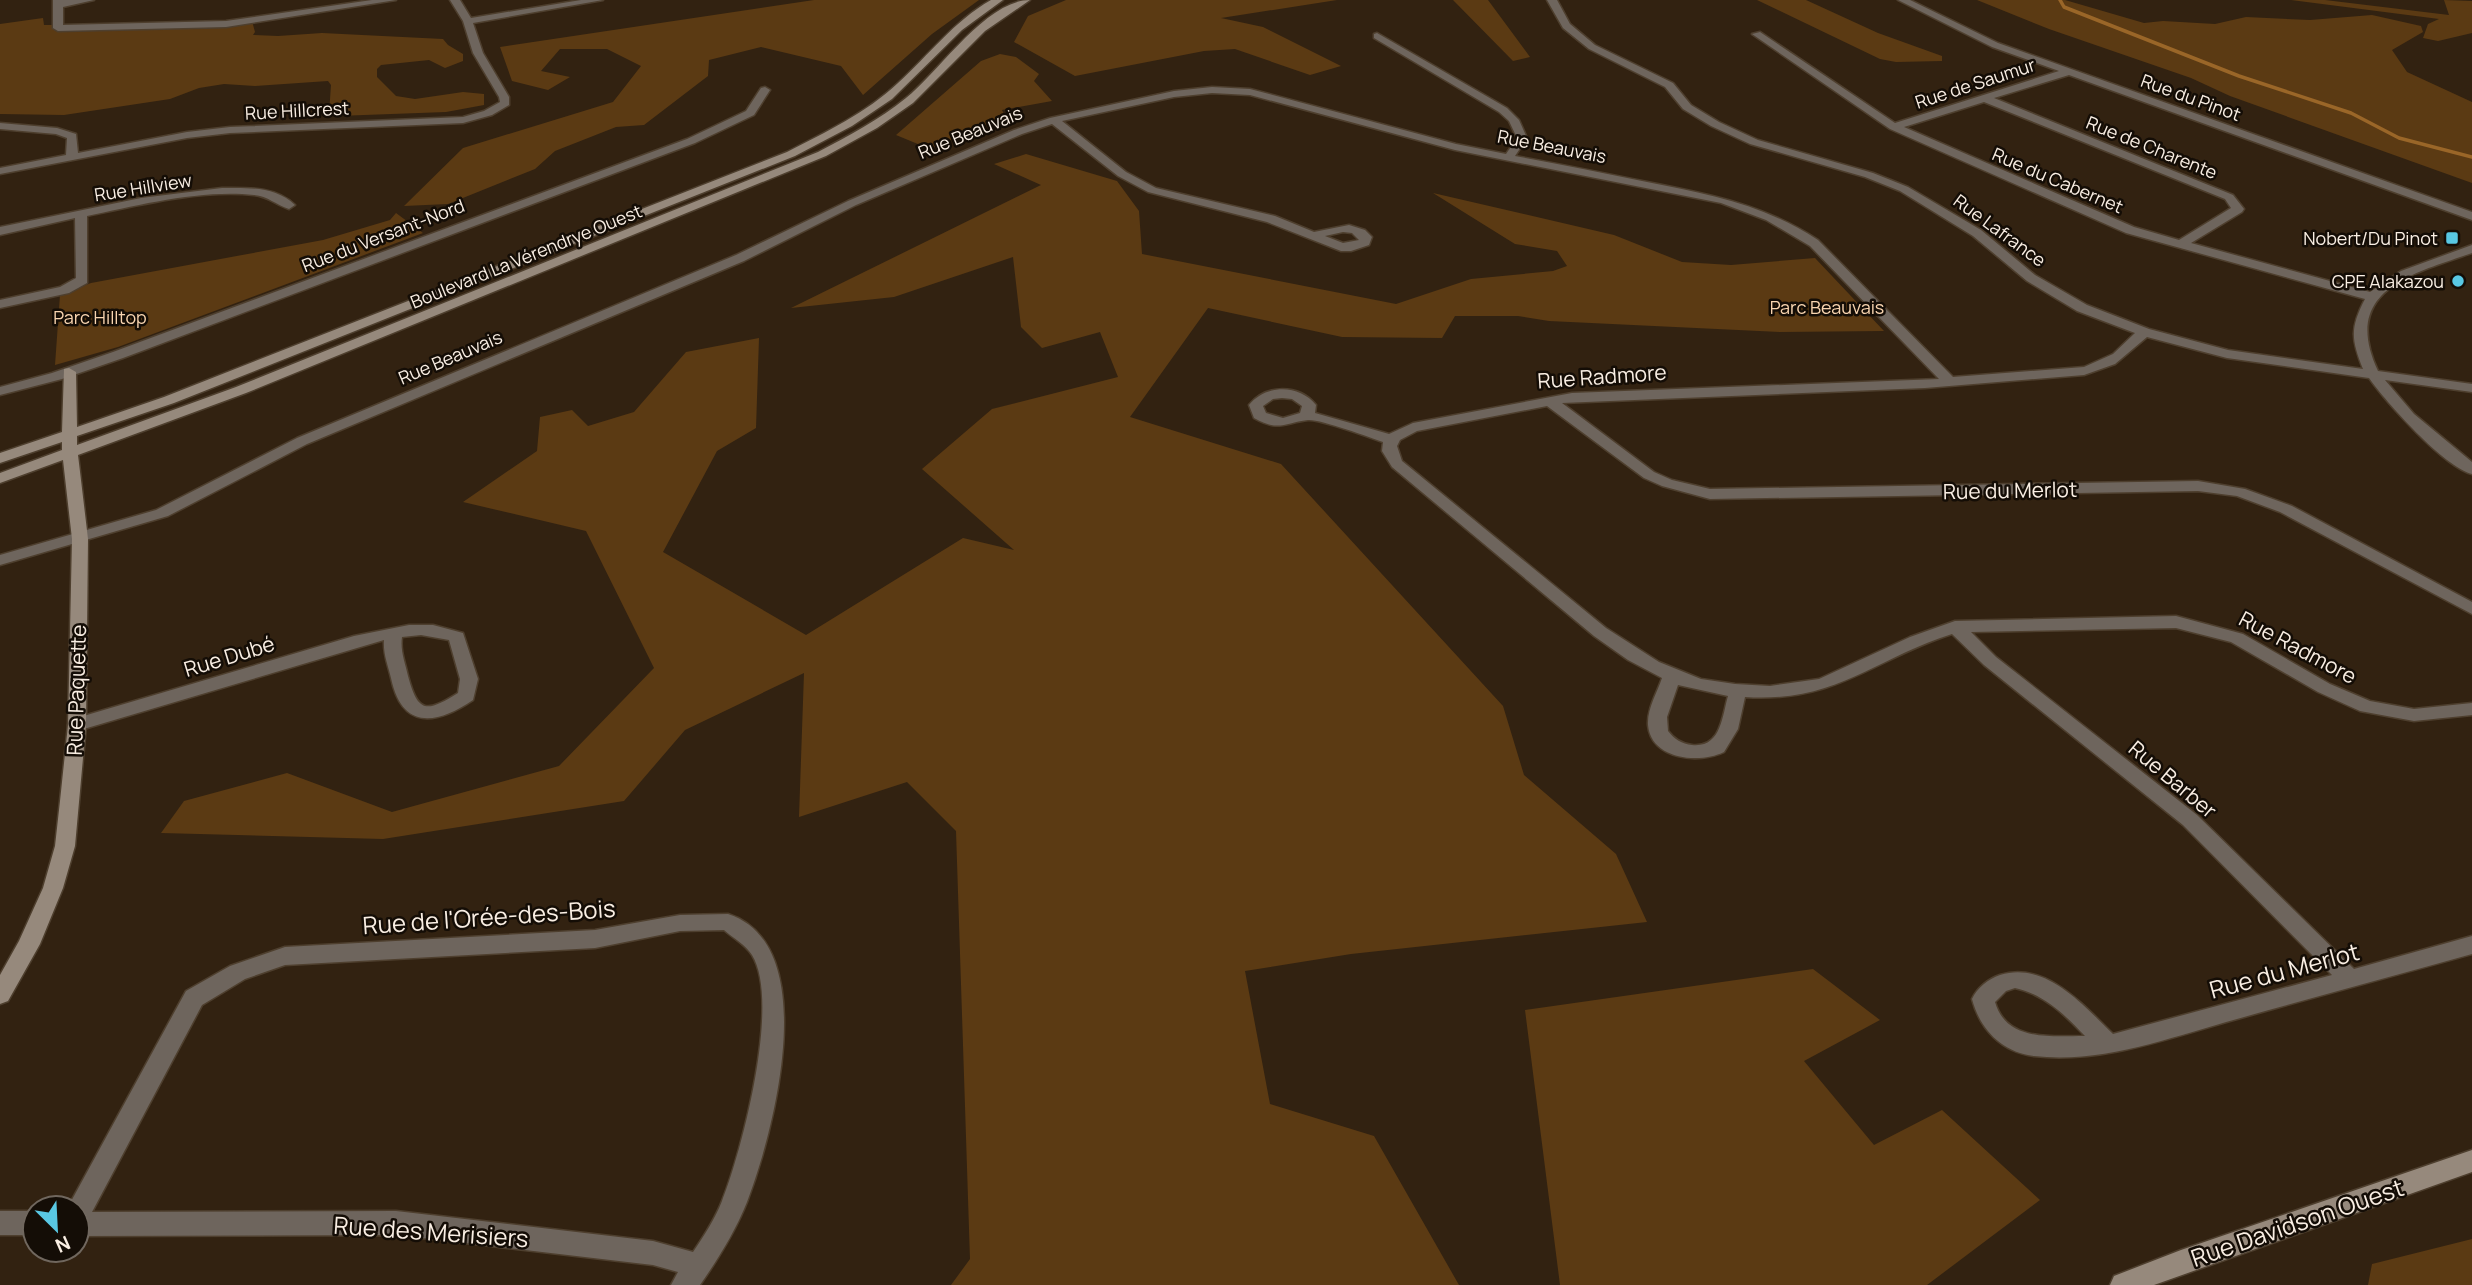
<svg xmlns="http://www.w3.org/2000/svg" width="2472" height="1285" font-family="Manrope,sans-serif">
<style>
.green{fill:#5b3a13}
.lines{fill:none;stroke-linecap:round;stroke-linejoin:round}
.stream{stroke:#9a6628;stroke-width:3.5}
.street-casing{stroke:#4e3f2e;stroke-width:3}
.secondary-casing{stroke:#4e3f2e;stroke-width:3}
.street{fill:#6e655d;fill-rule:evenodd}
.secondary{fill:#96897c;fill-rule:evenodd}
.poi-dot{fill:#59c8e4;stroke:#140d06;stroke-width:2.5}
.labels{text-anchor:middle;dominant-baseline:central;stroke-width:5;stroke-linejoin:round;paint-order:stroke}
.far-street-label{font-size:18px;fill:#f9eee3;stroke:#140d06}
.far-poi-label{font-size:18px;fill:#f9eee3;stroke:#140d06;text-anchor:end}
.far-park-label{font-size:18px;fill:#f9d5b0;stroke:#140d06}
.street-label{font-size:21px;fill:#f9eee3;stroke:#140d06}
.near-street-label{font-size:24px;fill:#f9eee3;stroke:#140d06}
</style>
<rect width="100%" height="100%" fill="#322211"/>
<path class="green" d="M 814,0 L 979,0 L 932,34 L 863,95 L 841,66 L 761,47 L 709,60 L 708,76 L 644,125 L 616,127 L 555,151 L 535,169 L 448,204 L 404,206 L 463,148 L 613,102 L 641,66 L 607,49 L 560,49 L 541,71 L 570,77 L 548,90 L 512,81 L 500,47 Z
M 1066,0 L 1337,0 L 1221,18 L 1263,27 L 1341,66 L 1310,75 L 1235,49 L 1204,51 L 1075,76 L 1014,42 L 1028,16 Z
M 1453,0 L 1488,0 L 1530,57 L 1513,61 Z
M 1757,0 L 1806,0 L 1878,33 L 1942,56 L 1942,61 L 1896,62 L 1880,59 Z
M 1977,0 L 2065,0 L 2144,23 L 2163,21 L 2215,24 L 2246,17 L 2310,20 L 2372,15 L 2421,26 L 2423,32 L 2392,50 L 2407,72 L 2472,102 L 2472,183 L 2230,96 L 2191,78 L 2049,29 Z
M 2291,0 L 2325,0 L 2449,15 L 2444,0 L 2472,1 L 2472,33 L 2438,41 L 2423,38 L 2428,24 L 2439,19 Z
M 43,18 L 44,25 L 210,25 L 252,21 L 255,32 L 253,35 L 278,36 L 322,33 L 443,39 L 448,45 L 463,54 L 463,61 L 445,68 L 429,60 L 381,65 L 377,69 L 377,77 L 396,96 L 415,99 L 463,92 L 484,94 L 484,105 L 446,112 L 337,116 L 329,114 L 331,85 L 328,81 L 255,86 L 224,84 L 199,88 L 170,99 L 64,115 L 0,114 L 0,24 Z
M 1000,54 L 1016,57 L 1039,74 L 1034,81 L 1052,101 L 1002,110 L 1005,116 L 930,149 L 896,135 L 981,61 Z
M 1026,154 L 1117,181 L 1139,211 L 1142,254 L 1396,304 L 1471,279 L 1553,271 L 1567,266 L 1557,251 L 1515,244 L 1433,193 L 1614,235 L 1682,262 L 1731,265 L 1815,258 L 1884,331 L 1780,332 L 1549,321 L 1518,316 L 1455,316 L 1442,338 L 1342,337 L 1208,308 L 1130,417 L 1281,464 L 1503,706 L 1524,775 L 1616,854 L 1647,922 L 1351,954 L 1245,971 L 1270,1104 L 1374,1136 L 1459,1285 L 951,1285 L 970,1259 L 956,831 L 907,782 L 799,817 L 804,673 L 685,730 L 624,801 L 383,839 L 161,833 L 184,801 L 287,773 L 392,812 L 559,766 L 654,668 L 586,531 L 463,502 L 537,451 L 540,417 L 572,410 L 588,426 L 634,412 L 686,352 L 759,338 L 756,428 L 717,451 L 663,552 L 806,635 L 963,538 L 1014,550 L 922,469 L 992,409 L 1118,377 L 1100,332 L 1042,348 L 1021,327 L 1013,257 L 894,297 L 791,308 L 1041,185 L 994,164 Z
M 396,213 L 423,233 L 118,347 L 55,365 L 60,295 L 91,283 L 323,240 L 390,220 Z
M 1813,969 L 1880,1020 L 1804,1061 L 1874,1145 L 1942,1110 L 2040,1200 L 1927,1285 L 1560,1285 L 1525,1010 Z
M 2472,1239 L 2472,1285 L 2368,1285 L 2372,1264 Z"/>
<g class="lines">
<path class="stream" d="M 2060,0 L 2064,7 L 2239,76 L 2351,113 L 2399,138 L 2472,157"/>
<defs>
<path id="street" d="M 53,0 L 94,0 L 63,7 L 63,25 L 226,21 L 372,0 L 396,0 L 226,27 L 58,31 L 53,28 Z
M 450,0 L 460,0 L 471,18 L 581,0 L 603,0 L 473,23 L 483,53 L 509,97 L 509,105 L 492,115 L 463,123 L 230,133 L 187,138 L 0,174 L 0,168 L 66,155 L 67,138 L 56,134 L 0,129 L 0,123 L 57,128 L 76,134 L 78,153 L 187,132 L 230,127 L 463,117 L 484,111 L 500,102 L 499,97 L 473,53 L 463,21 Z
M 1547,0 L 1557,0 L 1570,24 L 1595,45 L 1673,83 L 1691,105 L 1719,122 L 1758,140 L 1873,173 L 1908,187 L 1981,230 L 2035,275 L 2087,305 L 2149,329 L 2228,350 L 2363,369 C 2351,339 2350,328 2365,299 L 2126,233 L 1890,129 L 1752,34 L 1760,32 L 1895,123 L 2059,71 L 1992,47 L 1898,0 L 1910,0 L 1998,43 L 2472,212 L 2472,220 L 2069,75 L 1994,98 L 2233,195 L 2244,209 L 2242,212 L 2191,243 L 2370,292 L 2401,271 L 2472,245 L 2472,253 C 2412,274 2340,290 2378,371 L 2472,384 L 2472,392 L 2385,380 L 2414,414 L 2472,462 L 2472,474 C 2444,467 2386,402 2369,378 L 2227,358 L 2147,337 L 2115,364 L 2084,375 L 1925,388 L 1562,403 L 1654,472 L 1672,480 L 1710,489 L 2198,481 L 2245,489 L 2292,506 L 2472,602 L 2472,614 L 2280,512 L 2237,496 L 2198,491 L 1710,499 L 1662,486 L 1644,478 L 1547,406 L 1417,431 L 1400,440 L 1397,446 L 1402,461 L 1606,628 L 1659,662 L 1701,679 L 1735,684 L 1770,686 L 1819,679 L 1910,637 L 1955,621 L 2176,616 L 2243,634 L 2330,684 L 2370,701 L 2414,709 L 2472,703 L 2472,715 L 2414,721 L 2360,711 L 2318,692 L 2231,642 L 2176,628 L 1971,632 L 1996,657 L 2197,815 L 2354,969 L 2472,936 L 2472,954 C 2393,976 2315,997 2237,1019 C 2171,1037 2103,1064 2034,1056 C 2001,1052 1980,1029 1972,999 C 1977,988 1988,979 2000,975 C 2046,961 2083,1005 2113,1034 L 2332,975 L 2183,825 L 1984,665 L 1952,634 C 1873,659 1837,703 1745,697 L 1738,729 L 1724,752 C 1700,764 1651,760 1648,725 C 1647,709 1657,693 1662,678 L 1628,660 L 1594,636 L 1392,467 L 1382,451 L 1383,442 C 1369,437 1320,419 1308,420 C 1284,423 1279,432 1254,418 L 1249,405 C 1266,384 1299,384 1316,405 L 1315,413 L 1389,434 L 1413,423 L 1572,393 L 1939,379 L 1810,246 L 1766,220 L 1721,203 L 1455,150 L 1250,95 L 1212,93 L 1174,97 L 1062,121 L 1126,172 L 1156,188 L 1275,216 L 1314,232 L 1349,225 L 1365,230 L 1372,237 L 1369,245 L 1351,251 L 1341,251 L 1267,222 L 1148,192 L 1118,176 L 1052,124 L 1022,134 L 856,205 L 744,261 L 307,444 L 168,516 L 0,565 L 0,555 L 156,510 L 297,438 L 736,255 L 848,201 L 1014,130 L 1050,118 L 1174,91 L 1212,87 L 1250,89 L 1456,144 L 1506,154 L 1517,138 L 1509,121 L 1499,112 L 1374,38 L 1374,34 L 1377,33 L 1507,108 L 1519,120 L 1527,138 L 1515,156 C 1559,164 1603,173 1647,182 C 1709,194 1765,205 1818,240 L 1953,377 L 2084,367 L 2113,354 L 2135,333 L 2077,311 L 2027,281 L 1973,236 L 1900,191 L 1865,177 L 1750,144 L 1711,126 L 1683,109 L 1665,87 L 1589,49 L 1563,28 ZM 1984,102 L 2225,199 L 2231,208 L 2179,240 L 2134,227 L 1904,127 ZM 1343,232 L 1352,233 L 1359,240 L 1343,243 L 1325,236 ZM 1282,398 L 1292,399 L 1302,406 L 1300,413 L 1283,418 L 1266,413 L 1263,406 L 1273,399 ZM 1678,685 L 1728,696 C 1722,717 1721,748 1692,745 C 1682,744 1674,739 1668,731 L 1667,717 ZM 2015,988 C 2044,994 2065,1015 2085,1036 C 2052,1036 2006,1042 1995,1002 L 2006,991 Z
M 765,87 L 770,90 L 754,115 L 695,143 L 123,358 L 62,379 L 0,395 L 0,387 L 52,373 L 113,352 L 687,139 L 746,111 L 761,88 Z
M 222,188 C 248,188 275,186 295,205 L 289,209 C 276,205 268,196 254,195 C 203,189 138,205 87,216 L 87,283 L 69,293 L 0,308 L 0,300 L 60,287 L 76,278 L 75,218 L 0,235 L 0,227 L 141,198 Z
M 409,625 L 433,625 L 463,633 L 478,679 L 473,700 C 436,725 402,730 391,678 C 388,665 383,654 384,640 L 77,731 L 70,730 L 68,725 L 70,720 L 354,636 ZM 421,635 L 449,640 L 460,679 L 458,693 C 426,713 418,713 408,676 C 405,662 400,651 402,637 Z
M 728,914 C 824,945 773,1134 747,1202 C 735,1232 718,1259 700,1285 L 671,1285 L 678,1272 L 653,1265 L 396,1235 L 77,1236 L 77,1208 L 68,1207 L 186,991 L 230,966 L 285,947 L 595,930 L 680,915 ZM 724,930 C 733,938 746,945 752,955 C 781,1002 742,1151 722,1201 C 715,1219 704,1236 693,1252 L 653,1241 L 396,1211 L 92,1212 L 202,1005 L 245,979 L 285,965 L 595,948 L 680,931 Z
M 0,1211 L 35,1211 L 35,1235 L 0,1235 Z"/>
<path id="secondary" d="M 991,0 L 1003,0 L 962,30 L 892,99 L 852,126 L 795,156 L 174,403 L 77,436 L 77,445 L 236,387 L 818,152 C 848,136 879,120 906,98 C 939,72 986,0 1030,0 L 985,31 L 913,103 L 877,128 L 826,156 L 246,393 L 78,455 L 88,539 L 86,725 L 75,846 L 63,888 L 40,944 L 8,1001 L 0,1004 L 0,975 L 19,941 L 43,888 L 55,846 L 60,801 L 68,725 L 72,539 L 63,460 L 0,483 L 0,473 L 62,450 L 62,442 L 0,463 L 0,453 L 62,432 L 64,369 L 69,368 L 76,372 L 77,427 L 164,397 L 787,152 C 826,132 866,113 898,83 C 929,55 954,21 991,0 Z
M 2472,1150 L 2472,1172 L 2154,1285 L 2110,1285 L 2114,1276 L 2181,1250 Z"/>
</defs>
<use href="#street" class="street-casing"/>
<use href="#secondary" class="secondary-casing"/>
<use href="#street" class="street"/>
<use href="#secondary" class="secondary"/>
</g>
<g class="poi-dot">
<rect x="2445" y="231" width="14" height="14" rx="3.5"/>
<circle cx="2458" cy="281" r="7"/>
</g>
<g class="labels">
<g class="far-street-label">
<text transform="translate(1975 83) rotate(-18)">Rue de Saumur</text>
<text transform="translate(2191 97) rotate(20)">Rue du Pinot</text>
<text transform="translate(297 110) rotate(-3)">Rue Hillcrest</text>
<text transform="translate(970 132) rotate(-22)">Rue Beauvais</text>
<text transform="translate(1552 146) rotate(11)">Rue Beauvais</text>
<text transform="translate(2152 147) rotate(22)">Rue de Charente</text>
<text transform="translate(2058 180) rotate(23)">Rue du Cabernet</text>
<text transform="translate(143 187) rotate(-9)">Rue Hillview</text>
<text transform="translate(2000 230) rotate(36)">Rue Lafrance</text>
<text transform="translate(383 235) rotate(-21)">Rue du Versant-Nord</text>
<text transform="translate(526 256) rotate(-22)">Boulevard La Vérendrye Ouest</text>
<text transform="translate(450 357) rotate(-23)">Rue Beauvais</text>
</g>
<g class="far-poi-label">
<text x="2438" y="238">Nobert/Du Pinot</text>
<text x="2444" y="281">CPE Alakazou</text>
</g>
<g class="far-park-label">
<text x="1827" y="307">Parc Beauvais</text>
<text x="100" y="317">Parc Hilltop</text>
</g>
<g class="street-label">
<text transform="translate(1602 376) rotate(-4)">Rue Radmore</text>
<text transform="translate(2010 490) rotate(-1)">Rue du Merlot</text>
<text transform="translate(2298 647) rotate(28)">Rue Radmore</text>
<text transform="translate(229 656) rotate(-17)">Rue Dubé</text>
<text transform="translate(76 690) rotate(-88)">Rue Paquette</text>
<text transform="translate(2173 779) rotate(40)">Rue Barber</text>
</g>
<g class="near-street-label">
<text transform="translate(489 916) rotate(-4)">Rue de l'Orée-des-Bois</text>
<text transform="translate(2284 970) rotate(-15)">Rue du Merlot</text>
<text transform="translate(2297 1222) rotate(-19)">Rue Davidson Ouest</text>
<text transform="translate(431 1231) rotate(4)">Rue des Merisiers</text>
</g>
</g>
<g transform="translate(56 1229) rotate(156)"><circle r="33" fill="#140d06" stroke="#70675e" stroke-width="2"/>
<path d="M0-5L12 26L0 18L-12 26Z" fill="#59c8e4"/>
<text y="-10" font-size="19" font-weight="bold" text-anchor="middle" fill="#f9eee3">N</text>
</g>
</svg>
